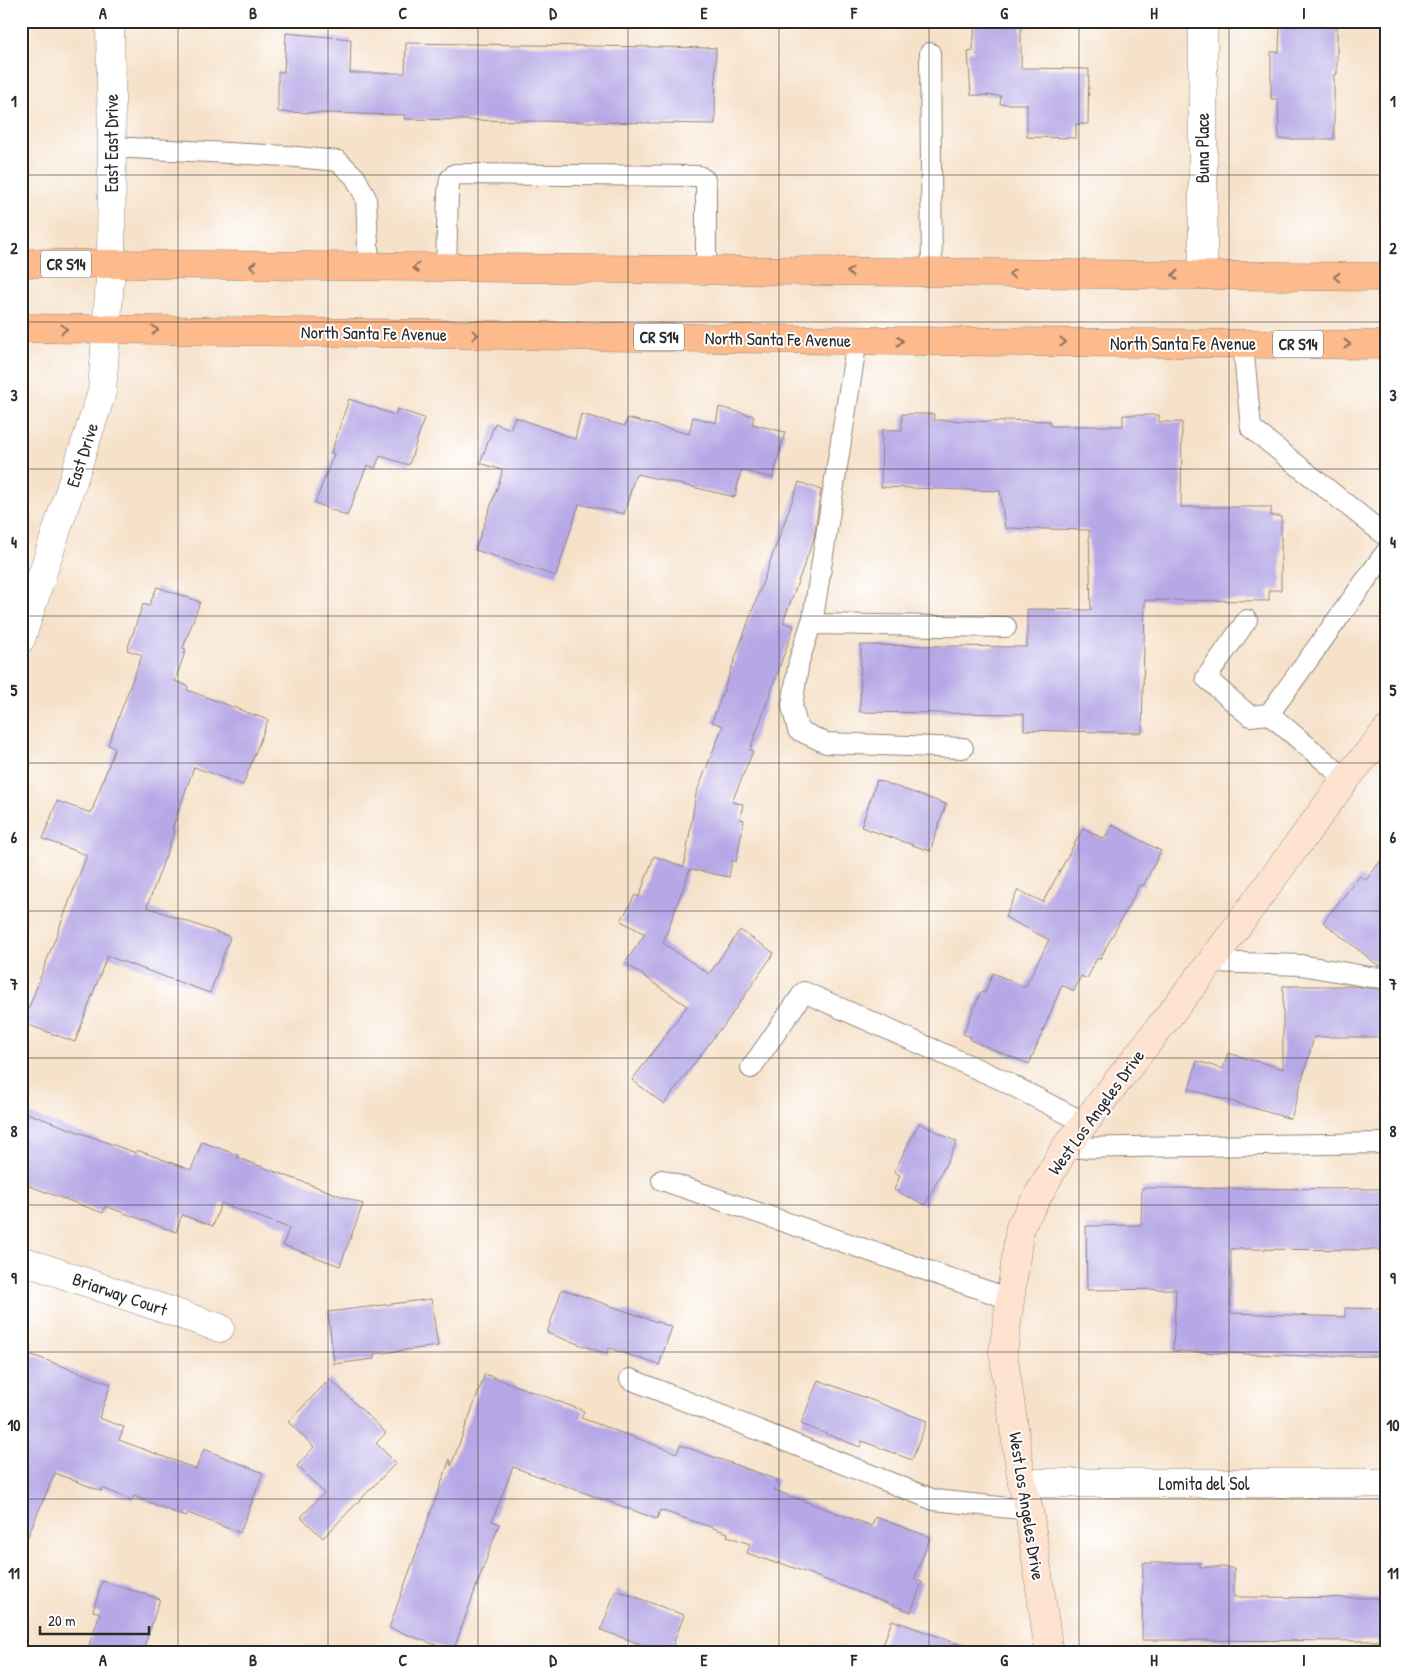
<svg xmlns="http://www.w3.org/2000/svg" width="1407" height="1674" font-family="'Patrick Hand',sans-serif">
<style>
.building{fill:#b6a8e6}
.lines{fill:none;stroke-linecap:round;stroke-linejoin:round}
.service-casing{stroke:#90867a;stroke-width:22}
.minor-casing{stroke:#90867a;stroke-width:29}
.tertiary-casing{stroke:#90867a;stroke-width:29}
.secondary-casing{stroke:#90867a;stroke-width:29}
.primary-casing{stroke:#90867a;stroke-width:29}
.service{stroke:#fff;stroke-width:20}
.minor{stroke:#fff;stroke-width:28}
.tertiary{stroke:#fff;stroke-width:28}
.secondary{stroke:#fee3d1;stroke-width:28}
.primary{stroke:#fcba8d;stroke-width:28}
.oneway{stroke:#94725c}
.grid{fill:none;stroke:#2b2b2b;stroke-width:1;stroke-opacity:0.55}
.labels{text-anchor:middle;dominant-baseline:central;stroke-width:4;stroke-linejoin:round;paint-order:stroke}
.shield{fill:#fff;stroke:#6b6b6b;stroke-width:1}
.shield-label{font-size:16px;font-weight:bold;fill:#2b2b2b}
.street-label{font-size:18px;fill:#2b2b2b;stroke:#fff}
.neatline{fill:none;stroke:#2b2b2b;stroke-width:2}
.grid-label{font-size:16px;text-anchor:middle;font-weight:bold;fill:#2b2b2b}
</style>
<rect width="100%" height="100%" fill="#fff"/>
<filter id="ink" filterUnits="userSpaceOnUse"><feTurbulence type="fractalNoise" baseFrequency=".02" numOctaves="2"/><feDisplacementMap in="SourceGraphic" scale="10" xChannelSelector="R" yChannelSelector="G"/><feConvolveMatrix kernelMatrix="1 2 1 2 8 2 1 2 1" color-interpolation-filters="sRGB"/></filter>
<filter id="wash" filterUnits="userSpaceOnUse"><feTurbulence type="fractalNoise" baseFrequency=".0096" numOctaves="4" result="noise"/><feDisplacementMap in="SourceGraphic" scale="20" xChannelSelector="R" yChannelSelector="G"/><feGaussianBlur stdDeviation="1.12" result="paint"/><feColorMatrix in="noise" values="0 0 0 0 0 0 0 0 0 0 0 0 0 0 0 0 0 1.4 0 .05"/><feComposite in="paint" operator="in"/></filter>
<g filter="url(#wash)">
<rect width="100%" height="100%" fill="#f6e1c9"/>
<g id="blocks">
<path class="building" d="M 975,21 L 1021,21 L 1021,68 L 1089,69 L 1088,124 L 1076,124 L 1076,138 L 1027,137 L 1027,104 L 1000,104 L 1001,96 L 971,95 L 968,52 L 973,51 Z
M 1280,21 L 1337,21 L 1337,74 L 1334,74 L 1334,139 L 1279,139 L 1278,99 L 1271,99 L 1271,52 L 1279,52 Z
M 286,33 L 351,39 L 350,73 L 405,73 L 406,43 L 716,48 L 715,124 L 404,119 L 405,115 L 278,112 L 278,72 L 284,72 Z
M 349,399 L 395,415 L 397,409 L 424,418 L 409,465 L 380,456 L 375,468 L 367,465 L 347,516 L 315,503 L 334,454 L 331,453 Z
M 719,407 L 754,416 L 752,424 L 785,432 L 773,478 L 741,470 L 735,497 L 637,474 L 636,476 L 635,476 L 624,514 L 579,504 L 556,576 L 475,550 L 502,474 L 501,473 L 502,470 L 480,463 L 495,423 L 510,429 L 515,417 L 575,439 L 581,414 L 625,426 L 627,418 L 689,434 L 693,417 L 716,423 Z
M 902,414 L 934,414 L 934,420 L 1005,422 L 1005,420 L 1050,421 L 1050,425 L 1052,426 L 1123,426 L 1123,415 L 1159,415 L 1159,422 L 1182,422 L 1181,507 L 1271,507 L 1271,516 L 1281,516 L 1281,590 L 1269,590 L 1269,601 L 1145,600 L 1142,733 L 1024,730 L 1024,714 L 860,712 L 861,645 L 1027,647 L 1027,609 L 1091,610 L 1089,530 L 1005,528 L 1000,491 L 881,487 L 882,430 L 902,430 Z
M 799,482 L 821,490 L 814,538 L 783,622 L 794,626 L 750,750 L 753,751 L 732,802 L 743,804 L 740,819 L 744,820 L 736,862 L 732,860 L 729,877 L 690,869 L 663,943 L 709,974 L 740,930 L 774,953 L 721,1030 L 720,1029 L 664,1104 L 632,1080 L 687,1006 L 625,963 L 645,934 L 621,921 L 635,895 L 639,897 L 654,856 L 684,867 L 696,794 L 723,726 L 712,722 Z
M 157,587 L 200,602 L 183,648 L 186,649 L 175,681 L 188,686 L 187,690 L 268,720 L 243,785 L 194,767 L 172,829 L 175,830 L 147,907 L 230,937 L 210,993 L 107,956 L 75,1042 L 23,1023 L 87,855 L 43,839 L 57,801 L 91,813 L 115,748 L 108,745 L 142,655 L 127,650 L 143,604 L 149,606 Z
M 877,780 L 946,804 L 930,851 L 861,827 Z
M 1112,825 L 1161,851 L 1143,886 L 1140,884 L 1100,959 L 1097,958 L 1087,979 L 1081,976 L 1074,991 L 1062,985 L 1029,1064 L 970,1040 L 971,1037 L 963,1034 L 981,992 L 985,993 L 993,973 L 1025,987 L 1049,940 L 1005,917 L 1018,890 L 1043,902 L 1083,828 L 1104,839 Z
M 1386,854 L 1386,966 L 1379,966 L 1323,922 L 1360,876 L 1366,880 Z
M 1283,986 L 1351,986 L 1386,990 L 1386,1037 L 1314,1037 L 1291,1119 L 1189,1089 L 1197,1061 L 1223,1069 L 1228,1053 L 1283,1069 Z
M 21,1111 L 136,1153 L 137,1150 L 191,1170 L 202,1142 L 238,1155 L 238,1158 L 363,1204 L 340,1266 L 283,1245 L 289,1228 L 221,1203 L 213,1226 L 182,1215 L 176,1232 L 105,1206 L 103,1213 L 21,1183 Z
M 919,1123 L 957,1142 L 925,1205 L 894,1190 L 900,1175 L 894,1172 Z
M 1142,1188 L 1386,1189 L 1386,1250 L 1231,1249 L 1231,1313 L 1345,1317 L 1345,1308 L 1386,1309 L 1386,1356 L 1303,1356 L 1173,1351 L 1176,1289 L 1087,1290 L 1086,1226 L 1141,1225 Z
M 562,1289 L 672,1327 L 659,1365 L 609,1348 L 607,1354 L 547,1333 Z
M 431,1299 L 438,1346 L 374,1354 L 374,1359 L 334,1364 L 328,1312 Z
M 21,1351 L 111,1384 L 99,1418 L 124,1427 L 119,1440 L 196,1469 L 204,1449 L 263,1473 L 240,1533 L 188,1513 L 186,1517 L 134,1496 L 132,1500 L 102,1488 L 101,1491 L 55,1473 L 21,1552 Z
M 485,1374 L 584,1411 L 581,1418 L 677,1453 L 680,1445 L 778,1480 L 774,1490 L 872,1526 L 875,1517 L 930,1537 L 914,1580 L 922,1582 L 911,1612 L 778,1562 L 778,1564 L 747,1553 L 750,1544 L 727,1536 L 728,1533 L 660,1510 L 657,1519 L 513,1467 L 492,1521 L 499,1524 L 453,1651 L 389,1628 L 450,1459 L 451,1466 Z
M 330,1379 L 386,1433 L 376,1443 L 396,1463 L 323,1538 L 301,1517 L 324,1493 L 297,1466 L 314,1447 L 288,1422 Z
M 818,1380 L 927,1421 L 912,1460 L 862,1441 L 860,1447 L 801,1424 Z
M 1143,1563 L 1200,1563 L 1200,1567 L 1228,1567 L 1228,1568 L 1234,1568 L 1234,1597 L 1386,1598 L 1386,1641 L 1142,1640 Z
M 102,1581 L 160,1599 L 142,1653 L 86,1653 L 100,1613 L 93,1611 Z
M 616,1590 L 684,1615 L 670,1653 L 665,1653 L 601,1630 Z
M 892,1620 L 973,1649 L 972,1653 L 880,1653 Z"/>
</g>
</g>
<g filter="url(#ink)">
<use href="#blocks" fill-opacity="0" stroke="#90867a" stroke-width="1"/>
<g class="lines">
<defs>
<path id="service" d="M 930,53 L 932,273
M 112,147 L 286,156 L 338,161 L 355,177 L 366,198 L 369,268
M 446,268 L 448,192 L 450,179 L 455,174 L 699,176 L 705,180 L 706,186 L 706,271
M 857,340 L 813,618 L 799,661 L 792,706 L 798,730 L 826,743 L 963,748
M 1243,344 L 1251,428 L 1386,536
M 1247,620 L 1206,678 L 1250,716 L 1269,714
M 811,624 L 1006,627
M 1346,779 L 1269,714 L 1386,552
M 1211,962 L 1301,965 L 1370,977 L 1386,978
M 751,1068 L 804,992 L 1002,1080 L 1085,1123
M 1065,1148 L 1386,1143
M 662,1180 L 1010,1299
M 630,1379 L 934,1500 L 1029,1510"/>
<path id="minor" d="M 1203,275 L 1203,21
M 21,1260 L 220,1328
M 1022,1483 L 1386,1483"/>
<path id="tertiary" d="M 21,639 L 102,392 L 111,265 L 112,147 L 110,21"/>
<path id="secondary" d="M 1049,1653 L 1029,1510 L 1022,1483 L 1003,1352 L 1020,1227 L 1065,1148 L 1211,962 L 1346,779 L 1386,731"/>
<path id="primary" d="M 21,263 L 1386,277
M 21,328 L 902,341 L 1386,345"/>
</defs>
<use href="#service" class="service-casing"/>
<use href="#minor" class="minor-casing"/>
<use href="#tertiary" class="tertiary-casing"/>
<use href="#secondary" class="secondary-casing"/>
<use href="#primary" class="primary-casing"/>
<use href="#service" class="service"/>
<use href="#minor" class="minor"/>
<use href="#tertiary" class="tertiary"/>
<use href="#secondary" class="secondary"/>
<use href="#primary" class="primary"/>
</g>
<defs><path id="oneway-chevron" d="M-2-3.5L2.5 0L-2 3.5" fill="none" stroke-width="1.6" stroke-linecap="round" stroke-linejoin="round" transform="scale(1.25)"/></defs>
<g class="oneway">
<use href="#oneway-chevron" transform="translate(253 266) rotate(-179)"/>
<use href="#oneway-chevron" transform="translate(416 268) rotate(-180)"/>
<use href="#oneway-chevron" transform="translate(850 272) rotate(-179)"/>
<use href="#oneway-chevron" transform="translate(1012 274) rotate(-179)"/>
<use href="#oneway-chevron" transform="translate(1175 275) rotate(-179)"/>
<use href="#oneway-chevron" transform="translate(1337 277) rotate(-179)"/>
<use href="#oneway-chevron" transform="translate(64 329) rotate(1)"/>
<use href="#oneway-chevron" transform="translate(155 330) rotate(1)"/>
<use href="#oneway-chevron" transform="translate(475 335) rotate(1)"/>
<use href="#oneway-chevron" transform="translate(900 341) rotate(1)"/>
<use href="#oneway-chevron" transform="translate(1063 342)"/>
<use href="#oneway-chevron" transform="translate(1347 344)"/>
</g>
</g>
<path class="grid" d="M 178,21 L 178,1653M 328,21 L 328,1653M 478,21 L 478,1653M 628,21 L 628,1653M 779,21 L 779,1653M 929,21 L 929,1653M 1079,21 L 1079,1653M 1229,21 L 1229,1653M 21,175 L 1386,175M 21,322 L 1386,322M 21,469 L 1386,469M 21,616 L 1386,616M 21,763 L 1386,763M 21,911 L 1386,911M 21,1058 L 1386,1058M 21,1205 L 1386,1205M 21,1352 L 1386,1352M 21,1499 L 1386,1499"/>
<g class="labels">
<g class="shield">
<rect x="41" y="250.5" width="50" height="27" rx="4"/>
<rect x="634" y="323.5" width="50" height="27" rx="4"/>
<rect x="1273" y="330.5" width="50" height="27" rx="4"/>
</g>
<g class="shield-label">
<text x="66" y="264">CR S14</text>
<text x="659" y="337">CR S14</text>
<text x="1298" y="344">CR S14</text>
</g>
<g class="street-label">
<text transform="translate(111 143) rotate(-90)">East East Drive</text>
<text transform="translate(1202 148) rotate(-90)">Buna Place</text>
<text transform="translate(374 333) rotate(1)">North Santa Fe Avenue</text>
<text transform="translate(778 339) rotate(1)">North Santa Fe Avenue</text>
<text x="1183" y="343">North Santa Fe Avenue</text>
<text transform="translate(82 455) rotate(-72)">East Drive</text>
<text transform="translate(1096 1112) rotate(-54)">West Los Angeles Drive</text>
<text transform="translate(120 1294) rotate(19)">Briarway Court</text>
<text x="1204" y="1483">Lomita del Sol</text>
<text transform="translate(1027 1506) rotate(81)">West Los Angeles Drive</text>
</g>
</g>
<rect width="1407" height="1674" fill="none" stroke="#fff" stroke-width="55"/>
<path d="M40 1626v8h109v-8" fill="none" stroke="#2b2b2b" stroke-width="2.5"/>
<text x="48" y="1626" font-size="15" fill="#2b2b2b" stroke="#ffffff" stroke-width="4" paint-order="stroke">20 m</text>
<rect x="28" y="28" width="1352" height="1618" class="neatline"/>
<g class="grid-label">
<text x="103" y="19">A</text>
<text x="253" y="19">B</text>
<text x="403" y="19">C</text>
<text x="553" y="19">D</text>
<text x="704" y="19">E</text>
<text x="854" y="19">F</text>
<text x="1004" y="19">G</text>
<text x="1154" y="19">H</text>
<text x="1304" y="19">I</text>
<text x="14" y="107">1</text>
<text x="1393" y="107">1</text>
<text x="14" y="254">2</text>
<text x="1393" y="254">2</text>
<text x="14" y="401">3</text>
<text x="1393" y="401">3</text>
<text x="14" y="548">4</text>
<text x="1393" y="548">4</text>
<text x="14" y="696">5</text>
<text x="1393" y="696">5</text>
<text x="14" y="843">6</text>
<text x="1393" y="843">6</text>
<text x="14" y="990">7</text>
<text x="1393" y="990">7</text>
<text x="14" y="1137">8</text>
<text x="1393" y="1137">8</text>
<text x="14" y="1284">9</text>
<text x="1393" y="1284">9</text>
<text x="14" y="1431">10</text>
<text x="1393" y="1431">10</text>
<text x="14" y="1579">11</text>
<text x="1393" y="1579">11</text>
<text x="103" y="1666">A</text>
<text x="253" y="1666">B</text>
<text x="403" y="1666">C</text>
<text x="553" y="1666">D</text>
<text x="704" y="1666">E</text>
<text x="854" y="1666">F</text>
<text x="1004" y="1666">G</text>
<text x="1154" y="1666">H</text>
<text x="1304" y="1666">I</text>
</g>
</svg>
